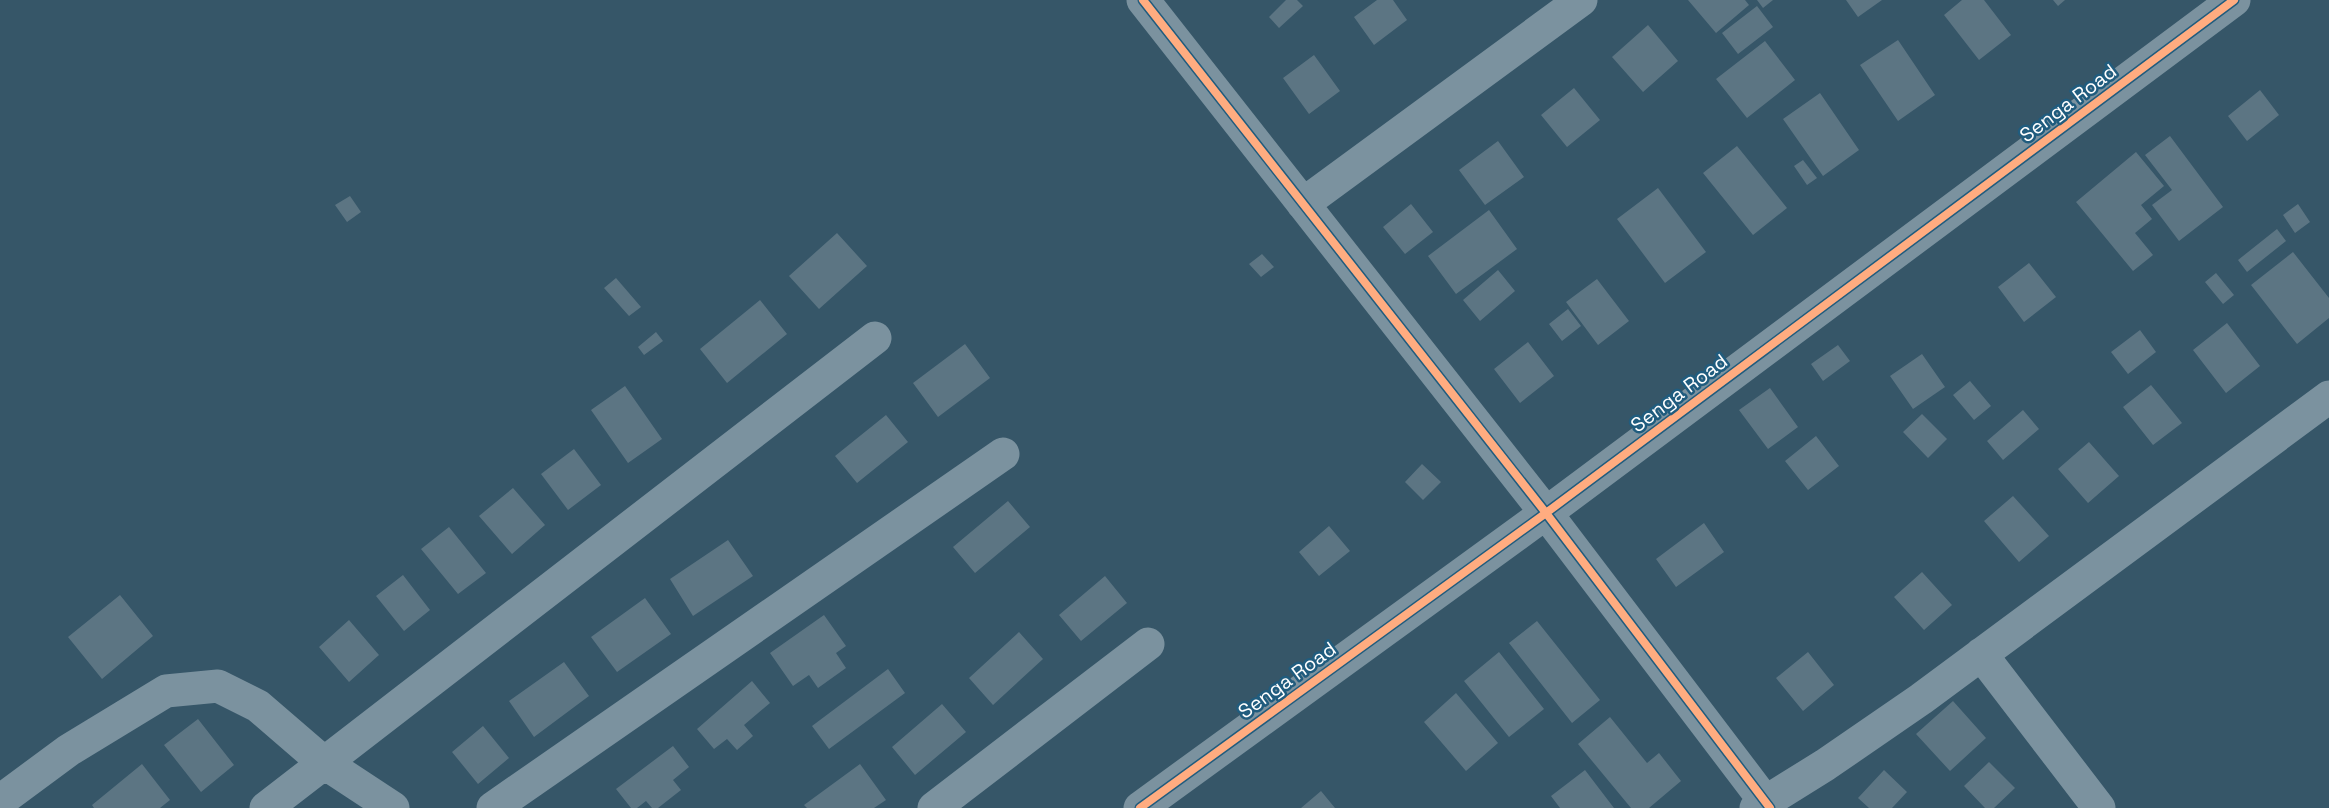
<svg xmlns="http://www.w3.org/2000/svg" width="2329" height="808" font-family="'Space Grotesk',sans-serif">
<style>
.building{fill:#5c7583}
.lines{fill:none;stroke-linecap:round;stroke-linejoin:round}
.minor{stroke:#7b929f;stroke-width:33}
.cycleway-casing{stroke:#205c7e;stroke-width:11}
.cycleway{stroke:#ffac80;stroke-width:8}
.labels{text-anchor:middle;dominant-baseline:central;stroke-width:5;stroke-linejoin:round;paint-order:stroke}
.street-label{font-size:20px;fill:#fff;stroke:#205c7e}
</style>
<rect width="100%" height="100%" fill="#365668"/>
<path class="building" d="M 1286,0 L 1297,0 L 1303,6 L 1279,28 L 1269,17 Z
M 1377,0 L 1393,0 L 1407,20 L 1374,45 L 1354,17 Z
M 1688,0 L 1745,0 L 1749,5 L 1716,33 Z
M 1757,0 L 1773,0 L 1763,8 Z
M 1846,0 L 1882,0 L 1858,17 Z
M 1962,0 L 1984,0 L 2011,35 L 1979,60 L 1944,15 Z
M 2053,0 L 2065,0 L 2058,6 Z
M 1757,6 L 1773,27 L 1738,54 L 1722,33 Z
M 1648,25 L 1678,61 L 1643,92 L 1612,57 Z
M 1898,40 L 1935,95 L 1898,121 L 1860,65 Z
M 1765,41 L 1795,80 L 1747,118 L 1716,79 Z
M 1314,55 L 1340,91 L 1309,114 L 1283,78 Z
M 1574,88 L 1600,120 L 1567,147 L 1541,115 Z
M 2260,90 L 2279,115 L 2247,141 L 2228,116 Z
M 1820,93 L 1859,150 L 1823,176 L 1783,119 Z
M 2170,136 L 2223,207 L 2179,241 L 2152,205 L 2172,190 L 2145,155 Z
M 1498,141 L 1524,177 L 1485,205 L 1459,170 Z
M 1737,146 L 1787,208 L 1753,235 L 1703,173 Z
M 2136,152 L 2164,186 L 2141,205 L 2152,219 L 2135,233 L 2153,255 L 2133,271 L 2076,202 Z
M 1803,160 L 1817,178 L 1807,185 L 1794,166 Z
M 1658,188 L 1706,252 L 1665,283 L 1617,219 Z
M 350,196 L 361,212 L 347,222 L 335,205 Z
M 1411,204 L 1433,232 L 1405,254 L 1383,227 Z
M 2298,204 L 2310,222 L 2295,233 L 2283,215 Z
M 1489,210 L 1517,249 L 1456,294 L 1428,256 Z
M 2277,229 L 2286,241 L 2247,272 L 2238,260 Z
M 837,233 L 867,266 L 819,309 L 789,276 Z
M 2293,252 L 2329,298 L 2329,318 L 2297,344 L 2251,285 Z
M 1262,254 L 1274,267 L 1261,277 L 1249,264 Z
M 2029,263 L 2056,297 L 2024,322 L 1998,287 Z
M 1498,270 L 1515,291 L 1480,321 L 1463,300 Z
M 2216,273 L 2234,295 L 2223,304 L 2205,282 Z
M 616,278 L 641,307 L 629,316 L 604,288 Z
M 1597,279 L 1629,321 L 1598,345 L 1566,302 Z
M 760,300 L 787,334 L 727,383 L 700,349 Z
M 1568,309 L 1581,326 L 1562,341 L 1549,324 Z
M 2227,323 L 2260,366 L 2226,393 L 2193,350 Z
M 2140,330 L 2156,352 L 2128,374 L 2111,352 Z
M 656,332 L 663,341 L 644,355 L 638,347 Z
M 1528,342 L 1554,376 L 1520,403 L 1494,369 Z
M 965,344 L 990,378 L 938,417 L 913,383 Z
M 1838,345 L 1850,361 L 1823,381 L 1811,364 Z
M 1922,354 L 1945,387 L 1913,409 L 1890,376 Z
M 1970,381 L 1991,406 L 1974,420 L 1953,395 Z
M 2151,385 L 2182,423 L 2153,445 L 2123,407 Z
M 625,386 L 662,439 L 628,463 L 591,410 Z
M 1770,388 L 1798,427 L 1768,449 L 1739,410 Z
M 2023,410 L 2039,429 L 2003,460 L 1987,441 Z
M 1922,414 L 1947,439 L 1928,458 L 1903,432 Z
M 886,415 L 908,442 L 857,483 L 835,456 Z
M 1816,436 L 1839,466 L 1808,490 L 1785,461 Z
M 2089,442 L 2119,476 L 2088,503 L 2058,469 Z
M 574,449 L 601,485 L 568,510 L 541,474 Z
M 1422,464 L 1441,482 L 1423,500 L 1405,482 Z
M 513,488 L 545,525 L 512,554 L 479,516 Z
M 2013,496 L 2049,536 L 2019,562 L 1984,521 Z
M 1008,501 L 1030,527 L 975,573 L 953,547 Z
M 1704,523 L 1724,552 L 1676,587 L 1656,559 Z
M 1329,526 L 1350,551 L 1319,576 L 1299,552 Z
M 449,527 L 486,573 L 458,594 L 421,549 Z
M 728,540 L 753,576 L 693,616 L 670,579 Z
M 1922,572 L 1952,605 L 1924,630 L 1894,597 Z
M 403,575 L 430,610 L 404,631 L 376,596 Z
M 1105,576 L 1127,603 L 1081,641 L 1059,615 Z
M 120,595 L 153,636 L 102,679 L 68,637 Z
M 645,598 L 671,634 L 617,672 L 591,637 Z
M 824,615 L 846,646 L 836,653 L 846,668 L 818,688 L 809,675 L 793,686 L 770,653 Z
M 349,620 L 379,655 L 349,682 L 319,647 Z
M 1537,621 L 1600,700 L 1572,723 L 1509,643 Z
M 1019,632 L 1043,659 L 993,705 L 969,678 Z
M 1499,652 L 1544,709 L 1509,737 L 1464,681 Z
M 1808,652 L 1834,685 L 1803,711 L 1776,678 Z
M 564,662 L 589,696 L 534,737 L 509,701 Z
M 888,669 L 905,693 L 829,749 L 812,726 Z
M 752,681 L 770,703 L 744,725 L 753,736 L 737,750 L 727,739 L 714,749 L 697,729 Z
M 1456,693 L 1498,743 L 1466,771 L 1424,722 Z
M 1953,701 L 1986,738 L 1950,771 L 1916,734 Z
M 942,704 L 966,732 L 915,775 L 892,747 Z
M 1610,717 L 1647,763 L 1659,753 L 1681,781 L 1649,808 L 1631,808 L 1578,744 Z
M 198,719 L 234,765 L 201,792 L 164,745 Z
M 483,726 L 509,758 L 478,784 L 452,752 Z
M 673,746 L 689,767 L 673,780 L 681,790 L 658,808 L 652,808 L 646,801 L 637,808 L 631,808 L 616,789 Z
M 1989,762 L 2015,788 L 1994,808 L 1985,808 L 1964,786 Z
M 142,764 L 170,800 L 160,808 L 94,808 L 92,805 Z
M 860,764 L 886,800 L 874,808 L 807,808 L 804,805 Z
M 1585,770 L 1614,808 L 1560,808 L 1551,796 Z
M 1884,770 L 1907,792 L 1892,808 L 1869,808 L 1858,798 Z
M 1321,791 L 1335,808 L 1301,808 Z"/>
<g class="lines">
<path class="minor" d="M 1143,0 L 1546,513 L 1770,808
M 1303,204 L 1581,0
M 1981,654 L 2099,808
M 0,801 L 69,750 L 166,691 L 218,686 L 258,706 L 323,762 L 393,808
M 266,808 L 875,338
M 493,808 L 1003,454
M 934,808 L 1148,644
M 1140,808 L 1546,513 L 2234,0
M 1756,808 L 1825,765 L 1921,699 L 2329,397"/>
<defs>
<path id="cycleway" d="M 1143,0 L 1546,513 L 1770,808
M 1140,808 L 1546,513 L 2234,0"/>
</defs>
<use href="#cycleway" class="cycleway-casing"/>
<use href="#cycleway" class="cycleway"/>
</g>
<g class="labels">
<g class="street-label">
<text transform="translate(2068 103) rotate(-37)">Senga Road</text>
<text transform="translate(1679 393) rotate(-37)">Senga Road</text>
<text transform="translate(1287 680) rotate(-36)">Senga Road</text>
</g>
</g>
</svg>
